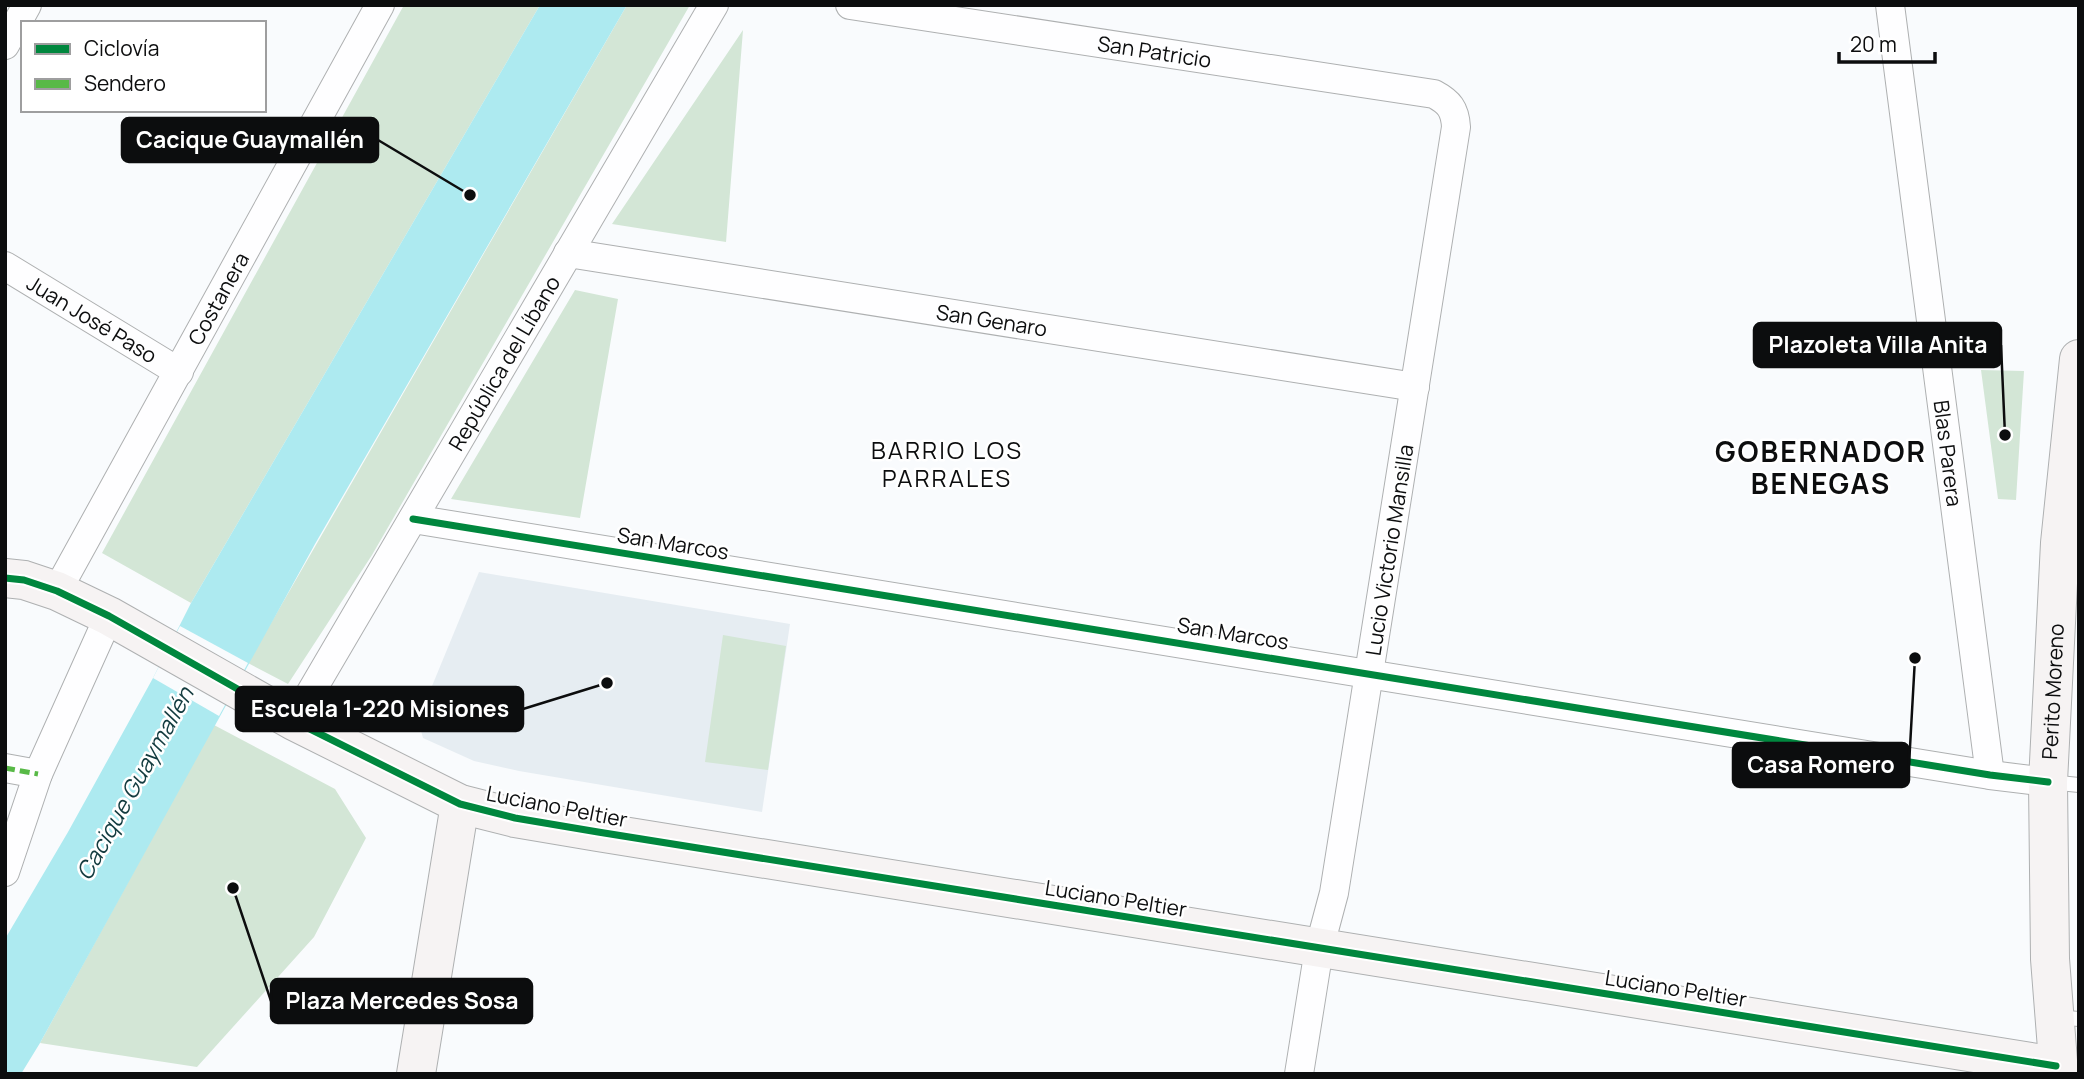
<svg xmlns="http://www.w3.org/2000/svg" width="2084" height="1079" font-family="Manrope,sans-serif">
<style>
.built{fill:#e6edf2}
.green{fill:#d3e6d6}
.water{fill:#adeaf0}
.pier{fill:#f9fbfd}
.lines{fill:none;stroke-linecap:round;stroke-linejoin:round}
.lane-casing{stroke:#aeb0b1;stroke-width:16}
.street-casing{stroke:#aeb0b1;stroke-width:30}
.secondary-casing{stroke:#aeb0b1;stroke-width:40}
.lane{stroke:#fefeff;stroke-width:14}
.street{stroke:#fefeff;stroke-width:28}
.secondary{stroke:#f6f3f3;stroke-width:38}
.quiet{stroke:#58b947;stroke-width:5;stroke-dasharray:10 5;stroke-linecap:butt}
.cycleway-casing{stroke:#fff;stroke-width:11}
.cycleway{stroke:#00873e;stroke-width:7}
.labels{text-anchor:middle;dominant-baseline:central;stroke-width:5;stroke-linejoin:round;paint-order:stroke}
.street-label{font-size:21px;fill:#0c0d0e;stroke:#fff}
.water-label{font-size:23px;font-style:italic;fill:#123b3f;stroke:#fff}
.quarter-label{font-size:24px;letter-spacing:2px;fill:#0c0d0e;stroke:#fff}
.district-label{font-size:28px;font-weight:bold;letter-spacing:2px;fill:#0c0d0e;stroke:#fff}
.leader{fill:none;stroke:#0c0d0e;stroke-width:2.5}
.callout-dot{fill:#0c0d0e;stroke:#fff;stroke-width:2.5}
.callout{fill:#0c0d0e;stroke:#0c0d0e;stroke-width:2.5}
.callout-label{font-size:23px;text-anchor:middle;font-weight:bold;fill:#fff}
</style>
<rect width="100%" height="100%" fill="#f9fbfd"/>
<path class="built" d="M 479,572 L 790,624 L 762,812 L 519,771 L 474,761 L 423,738 L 418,720 Z"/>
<path class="green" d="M 404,5 L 540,5 L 191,603 L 102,553 Z
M 627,5 L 690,5 L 372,555 L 288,684 L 248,663 Z
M 743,30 L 726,242 L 612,224 Z
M 575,290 L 618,299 L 580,518 L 451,499 Z
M 1981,370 L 2024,371 L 2016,500 L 1998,499 Z
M 723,635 L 786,646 L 768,770 L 705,762 Z
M 214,725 L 335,789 L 366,838 L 314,937 L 197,1067 L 40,1043 Z"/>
<path class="water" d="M 540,5 L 627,5 L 315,544 L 40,1043 L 21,1074 L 5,1074 L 5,939 L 68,832 L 153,678 L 191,603 Z"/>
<path class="pier" d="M 180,626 L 248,663 L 219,716 L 153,678 Z"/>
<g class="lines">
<defs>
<path id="lane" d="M 2049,782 L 2079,785
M 2055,1017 L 2079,1019"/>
<g id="street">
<path id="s1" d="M 850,5 L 1434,94 C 1449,102 1455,109 1456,127 L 1334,893 L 1319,949 L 1299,1074"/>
<path id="s2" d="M 1890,5 L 1990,775"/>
<path d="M 5,45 L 27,5"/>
<path id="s3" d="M 568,253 L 1415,387"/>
<path id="s4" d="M 5,266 L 179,372"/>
<path d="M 413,519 L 1990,775 L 2048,782"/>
<path id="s5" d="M 57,591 L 380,5"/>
<path id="s6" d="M 294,721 L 714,5"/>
<path d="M 5,768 L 38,774"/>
<path d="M 5,872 L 38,774 L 109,616"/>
</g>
<g id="secondary">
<path d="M 5,578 L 24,580 L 57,591 L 109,616 L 294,721 L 460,804 L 515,818 L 598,832 L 2056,1066"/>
<path d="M 416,1074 L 460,804"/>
<path id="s7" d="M 2059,1074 L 2050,959 L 2048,782 L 2060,543 L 2079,359"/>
</g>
</defs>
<use href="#lane" class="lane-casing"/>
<use href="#street" class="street-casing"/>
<use href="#secondary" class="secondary-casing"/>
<use href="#lane" class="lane"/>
<use href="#street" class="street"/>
<use href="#secondary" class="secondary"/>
<path class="quiet" d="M 5,768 L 38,774"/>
<defs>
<path id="cycleway" d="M 413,519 L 1990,775 L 2048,782
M 5,578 L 24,580 L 57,591 L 109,616 L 294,721 L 460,804 L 515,818 L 598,832 L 2056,1066"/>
</defs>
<use href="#cycleway" class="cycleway-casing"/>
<use href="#cycleway" class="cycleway"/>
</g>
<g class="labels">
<g class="street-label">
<text stroke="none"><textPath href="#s1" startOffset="308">San Patricio</textPath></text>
<text stroke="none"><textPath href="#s5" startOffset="334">Costanera</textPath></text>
<text stroke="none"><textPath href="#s4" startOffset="102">Juan José Paso</textPath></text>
<text stroke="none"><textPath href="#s3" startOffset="429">San Genaro</textPath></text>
<text stroke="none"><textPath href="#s6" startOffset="415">República del Líbano</textPath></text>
<text stroke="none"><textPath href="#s2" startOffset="452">Blas Parera</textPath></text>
<text transform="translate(673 543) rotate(9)">San Marcos</text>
<text transform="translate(1389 550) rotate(-81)">Lucio Victorio Mansilla</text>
<text transform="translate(1233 633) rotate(9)">San Marcos</text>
<text stroke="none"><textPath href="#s7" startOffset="383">Perito Moreno</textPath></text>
<text transform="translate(557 806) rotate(11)">Luciano Peltier</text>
<text transform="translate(1116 898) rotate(9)">Luciano Peltier</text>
<text transform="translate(1676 988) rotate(9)">Luciano Peltier</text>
</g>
<g class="water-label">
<text transform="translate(134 783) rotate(-61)">Cacique Guaymallén</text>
</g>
<g class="quarter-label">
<text x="947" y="449">BARRIO LOS<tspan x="947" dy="28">PARRALES</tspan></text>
</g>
<g class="district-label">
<text x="1821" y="451">GOBERNADOR<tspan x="1821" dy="32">BENEGAS</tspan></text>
</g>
</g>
<path class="leader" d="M470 195L378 140M2005 435L2001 345M607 683L523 709M1915 658L1909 765M233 888L271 1001"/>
<g class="callout-dot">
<circle cx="470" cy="195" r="7"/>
<circle cx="2005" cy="435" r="7"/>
<circle cx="607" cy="683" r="7"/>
<circle cx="1915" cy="658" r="7"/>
<circle cx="233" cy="888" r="7"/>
</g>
<g class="callout">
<rect x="122" y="118" width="256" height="44" rx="7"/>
<rect x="1754" y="323" width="247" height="44" rx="7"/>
<rect x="236" y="687" width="287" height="44" rx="7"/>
<rect x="1733" y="743" width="176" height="44" rx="7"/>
<rect x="271" y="979" width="261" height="44" rx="7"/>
</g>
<g class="callout-label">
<text x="250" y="148">Cacique Guaymallén</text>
<text x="1878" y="353">Plazoleta Villa Anita</text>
<text x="380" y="717">Escuela 1-220 Misiones</text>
<text x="1821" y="773">Casa Romero</text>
<text x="402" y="1009">Plaza Mercedes Sosa</text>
</g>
<rect width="2084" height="1079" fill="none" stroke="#0c0d0e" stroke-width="14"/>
<rect x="21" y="21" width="245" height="91" fill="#ffffff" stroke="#9e9e9f" stroke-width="2"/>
<rect x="35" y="44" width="35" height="10" fill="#00873e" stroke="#9e9e9f" stroke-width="2"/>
<text x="84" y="56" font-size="21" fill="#0c0d0e">Ciclovía</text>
<rect x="35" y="79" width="35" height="10" fill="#58b947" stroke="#9e9e9f" stroke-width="2"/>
<text x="84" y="91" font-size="21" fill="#0c0d0e">Sendero</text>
<path d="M1839 52v10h96v-10" fill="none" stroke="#0c0d0e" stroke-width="3.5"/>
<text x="1850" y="52" font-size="21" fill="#0c0d0e" stroke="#ffffff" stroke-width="5" paint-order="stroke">20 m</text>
</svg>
